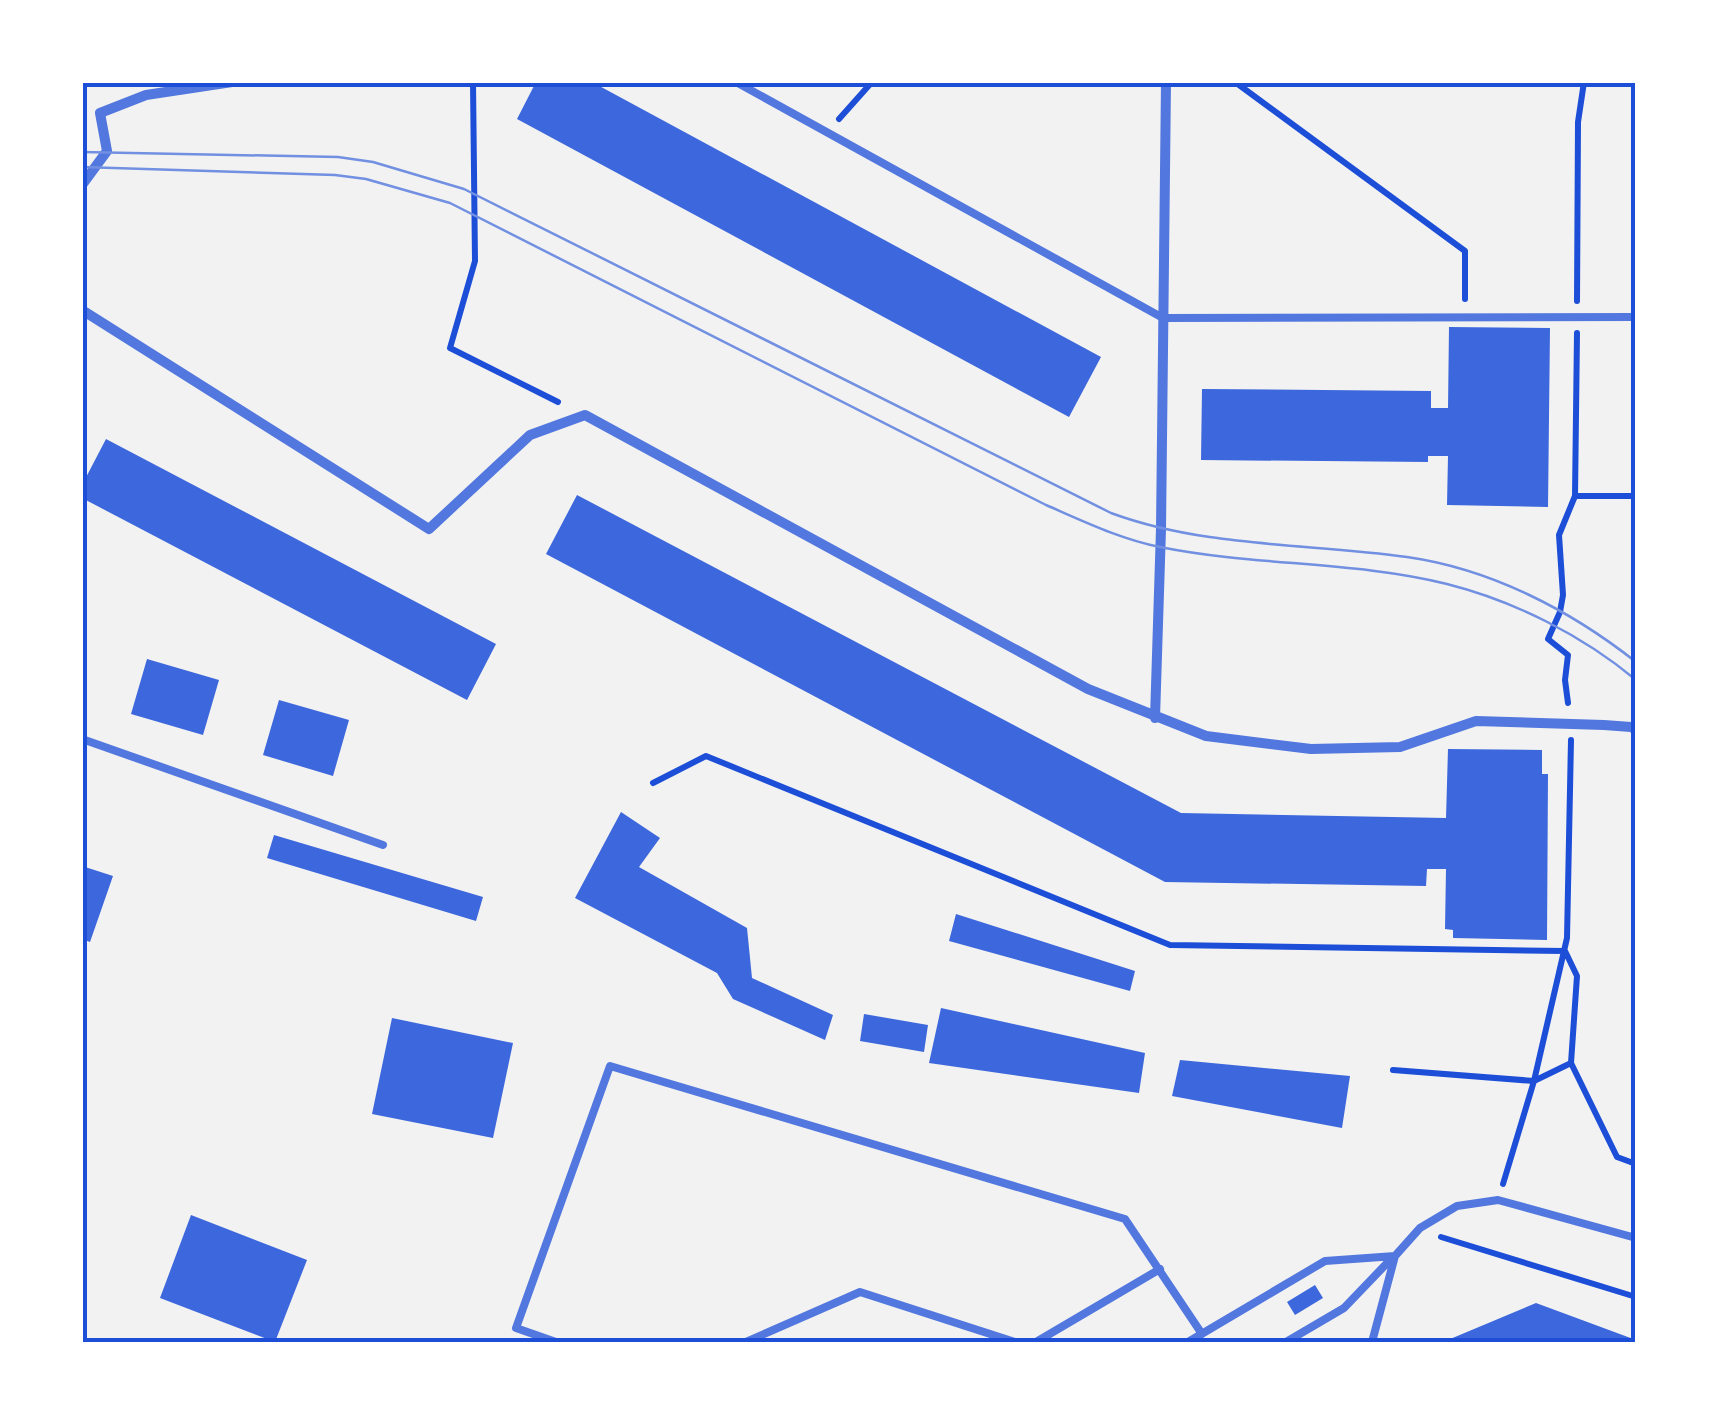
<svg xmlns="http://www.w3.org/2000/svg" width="1718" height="1425" font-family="Montserrat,sans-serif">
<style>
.building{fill:#3d67dc}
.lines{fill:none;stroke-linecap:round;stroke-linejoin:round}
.path{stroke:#1d4ed8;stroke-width:6}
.service{stroke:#5277de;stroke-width:8}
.minor{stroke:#5277de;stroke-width:10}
.tram{stroke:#7290e2;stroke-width:2.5}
.neatline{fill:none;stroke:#1d4ed8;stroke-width:4}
</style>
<rect width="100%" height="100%" fill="#f2f2f2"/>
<path class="building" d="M 536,82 L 592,82 L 1101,357 L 1069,417 L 517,119 Z
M 1449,327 L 1550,328 L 1548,507 L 1447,505 L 1448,456 L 1428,456 L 1428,462 L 1201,460 L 1202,389 L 1431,391 L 1431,408 L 1448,408 Z
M 106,439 L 496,644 L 467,700 L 82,498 L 82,485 Z
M 577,495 L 1181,813 L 1446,818 L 1448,749 L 1542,750 L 1542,774 L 1548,774 L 1547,940 L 1453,938 L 1453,930 L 1445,929 L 1446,869 L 1427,869 L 1426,886 L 1165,882 L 546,554 Z
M 147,659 L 219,680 L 203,735 L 131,714 Z
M 279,700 L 349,720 L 333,776 L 263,755 Z
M 621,812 L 660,838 L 639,867 L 747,928 L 752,978 L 833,1015 L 825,1040 L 733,999 L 717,973 L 575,898 Z
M 274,835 L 483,897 L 476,921 L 267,858 Z
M 82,866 L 113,876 L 90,942 L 82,939 Z
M 956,914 L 1135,971 L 1130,991 L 949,941 Z
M 941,1008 L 1145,1053 L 1139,1093 L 929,1063 Z
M 864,1014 L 928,1025 L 924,1052 L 860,1041 Z
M 392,1018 L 513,1043 L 493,1138 L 372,1114 Z
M 1180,1060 L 1350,1076 L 1342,1128 L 1172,1096 Z
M 191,1215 L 307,1260 L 275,1342 L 160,1298 Z
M 1315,1285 L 1323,1298 L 1295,1315 L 1287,1302 Z
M 1536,1303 L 1636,1340 L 1636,1342 L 1443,1342 Z"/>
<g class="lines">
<path class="path" d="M 473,82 L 475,261 L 450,348 L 558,402
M 1235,82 L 1465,251 L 1465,299
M 839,119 L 872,82
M 1577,301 L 1578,122 L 1584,82
M 1575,496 L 1577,333
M 1568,703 L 1565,680 L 1568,655 L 1548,639 L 1560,612 L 1563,595 L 1559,535 L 1575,496 L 1636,496
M 653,783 L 706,756 L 1170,945 L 1565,951 L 1577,976 L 1571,1063 L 1617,1157 L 1636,1164
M 1393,1070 L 1534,1081 L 1571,1063
M 1503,1184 L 1534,1081 L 1567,938 L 1571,740
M 1441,1237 L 1636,1297"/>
<path class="service" d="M 736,82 L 1163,318 L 1636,317
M 82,739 L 383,845
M 556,1342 L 516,1328 L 610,1066 L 1125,1219 L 1202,1334
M 746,1342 L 860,1292 L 1015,1342
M 1036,1342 L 1160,1269
M 1188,1342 L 1325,1261 L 1395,1256
M 1286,1342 L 1344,1308 L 1391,1259
M 1372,1342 L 1395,1256 L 1420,1228 L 1457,1206 L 1498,1200 L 1636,1238"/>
<path class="minor" d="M 82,185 L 107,151 L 100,113 L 146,95 L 232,82
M 82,310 L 429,529 L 530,435 L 585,415 L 1088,689 L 1206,736 L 1311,749 L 1400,747 L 1476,721 L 1604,725 L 1631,727 L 1636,730
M 1155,718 L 1161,529 L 1166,82"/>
<path class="tram" d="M 82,152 L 338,157 L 373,162 L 464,189 L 1111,513 C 1206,548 1308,543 1407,557 C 1491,569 1570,610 1636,662
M 82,167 L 335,175 L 366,179 L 450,203 L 1046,505 C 1083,521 1120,539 1160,547 C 1254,566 1355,561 1447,584 C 1514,601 1582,635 1636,680"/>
</g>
<rect width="1718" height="1425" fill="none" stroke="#ffffff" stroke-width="170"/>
<rect x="85" y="85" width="1548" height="1255" class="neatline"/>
</svg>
